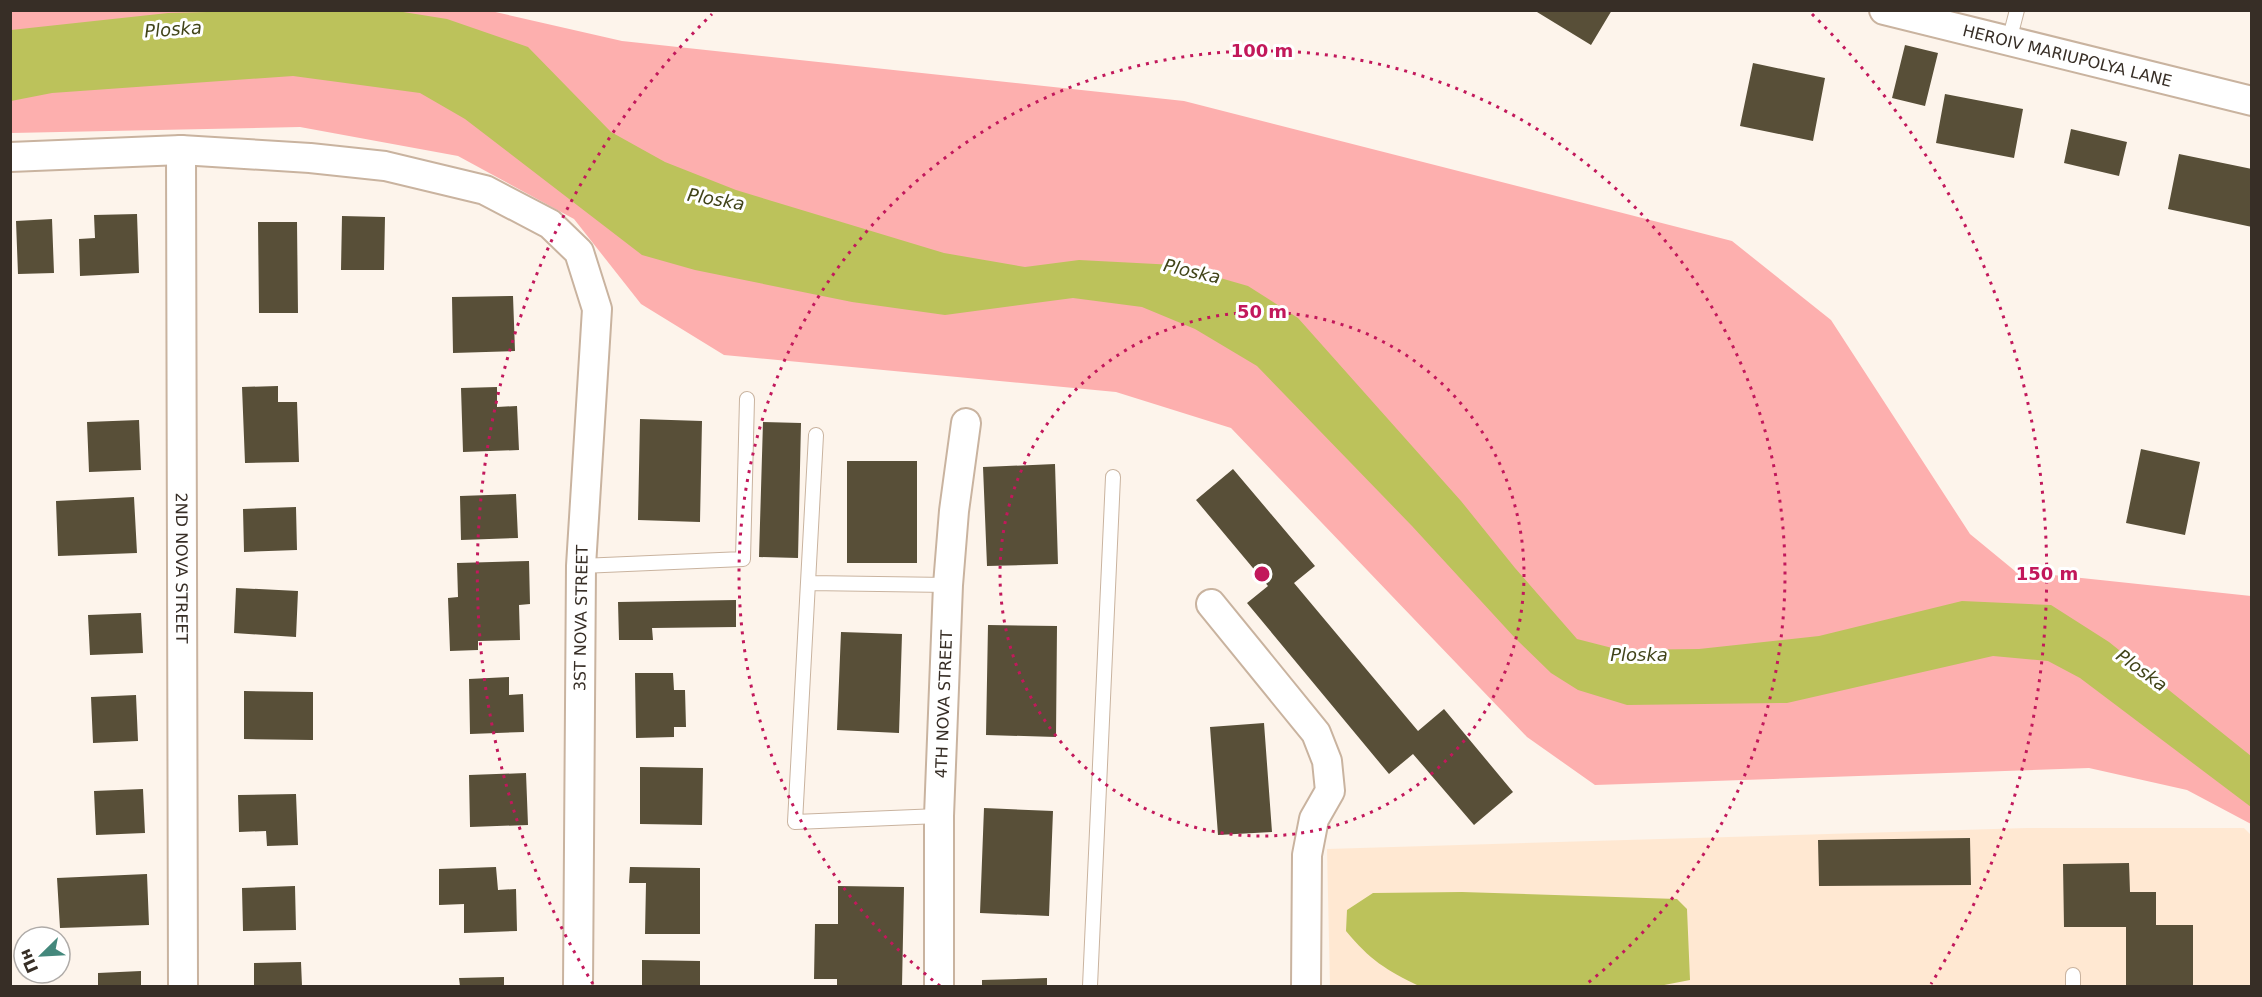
<svg xmlns="http://www.w3.org/2000/svg" width="2262" height="997" font-family="'DejaVu Sans',sans-serif">
<style>
.built{fill:#ffe8d2}
.green{fill:#fdafae}
.water{fill:#bcc25b}
.building{fill:#584f38}
.lines{fill:none;stroke-linecap:round;stroke-linejoin:round}
.lane-casing{stroke:#c9b39f;stroke-width:16}
.street-casing{stroke:#c9b39f;stroke-width:32}
.lane{stroke:#fff;stroke-width:14}
.street{stroke:#fff;stroke-width:28}
.ring{fill:none;stroke:#c2185b;stroke-width:3;stroke-dasharray:3 6}
.labels{text-anchor:middle;dominant-baseline:central;stroke-width:6;stroke-linejoin:round;paint-order:stroke}
.street-label{font-size:16px;fill:#372e26;stroke:#fff}
.water-label{font-size:18px;font-style:italic;fill:#414419;stroke:#fff}
.centre{fill:#c2185b;stroke:#fff;stroke-width:3}
.ring-label{font-size:18px;text-anchor:middle;font-weight:bold;fill:#c2185b;stroke:#fff;stroke-width:6;stroke-linejoin:round;paint-order:stroke}
</style>
<rect width="100%" height="100%" fill="#fdf4eb"/>
<path class="built" d="M 2027,828 L 2244,828 L 2251,835 L 2251,986 L 1330,986 L 1327,849 Z"/>
<path class="green" d="M 10,11 L 491,11 L 622,41 L 1184,101 L 1732,241 L 1831,320 L 1970,534 L 2015,571 L 2251,596 L 2251,824 L 2187,790 L 2089,768 L 1595,785 L 1527,737 L 1231,428 L 1116,392 L 724,355 L 641,304 L 574,219 L 458,156 L 300,127 L 11,133 Z"/>
<path class="water" d="M 280,10 L 397,11 L 447,19 L 528,47 L 611,132 L 665,162 L 736,190 L 944,253 L 1025,267 L 1079,260 L 1175,265 L 1248,286 L 1298,318 L 1461,501 L 1515,568 L 1577,639 L 1620,650 L 1699,649 L 1819,636 L 1962,601 L 2051,605 L 2109,642 L 2251,756 L 2251,807 L 2080,678 L 2048,661 L 1993,656 L 1787,703 L 1627,705 L 1578,690 L 1551,673 L 1515,638 L 1412,526 L 1257,366 L 1195,329 L 1142,307 L 1073,298 L 945,315 L 852,302 L 695,270 L 642,255 L 465,119 L 420,93 L 293,76 L 52,93 L 11,101 L 11,30 L 168,13 Z
M 1462,892 L 1677,899 L 1687,909 L 1690,980 L 1659,986 L 1419,986 C 1386,970 1370,960 1346,931 L 1347,910 L 1373,893 Z"/>
<path class="building" d="M 1538,10 L 1612,10 L 1591,45 L 1537,12 Z
M 1905,45 L 1938,53 L 1925,106 L 1892,98 Z
M 1753,63 L 1825,78 L 1813,141 L 1740,126 Z
M 1945,94 L 2023,109 L 2014,158 L 1936,143 Z
M 2071,129 L 2127,142 L 2119,176 L 2064,163 Z
M 2179,154 L 2252,169 L 2252,227 L 2168,209 Z
M 137,214 L 139,273 L 80,276 L 79,239 L 95,238 L 94,215 Z
M 342,216 L 385,217 L 384,270 L 341,270 Z
M 52,219 L 54,273 L 18,274 L 16,221 Z
M 258,222 L 297,222 L 298,313 L 259,313 Z
M 513,296 L 515,351 L 453,353 L 452,297 Z
M 278,386 L 278,402 L 297,402 L 299,462 L 245,463 L 242,387 Z
M 497,387 L 497,407 L 517,406 L 519,450 L 463,452 L 461,388 Z
M 640,419 L 702,421 L 700,522 L 638,520 Z
M 139,420 L 141,470 L 89,472 L 87,422 Z
M 763,422 L 801,423 L 798,558 L 759,557 Z
M 2141,449 L 2200,462 L 2185,535 L 2126,523 Z
M 847,461 L 917,461 L 917,563 L 847,563 Z
M 1055,464 L 1058,564 L 987,566 L 983,467 Z
M 1233,469 L 1315,566 L 1294,583 L 1418,731 L 1444,709 L 1513,792 L 1474,825 L 1413,754 L 1389,774 L 1247,603 L 1268,586 L 1196,500 Z
M 516,494 L 518,538 L 461,540 L 460,496 Z
M 134,497 L 137,553 L 58,556 L 56,501 Z
M 296,507 L 297,550 L 244,552 L 243,509 Z
M 529,561 L 530,604 L 519,605 L 520,640 L 478,641 L 478,650 L 450,651 L 448,598 L 458,597 L 457,563 Z
M 236,588 L 298,591 L 296,637 L 234,633 Z
M 736,600 L 736,627 L 652,628 L 653,640 L 619,640 L 618,602 Z
M 141,613 L 143,653 L 90,655 L 88,615 Z
M 988,625 L 1057,626 L 1056,737 L 986,735 Z
M 841,632 L 902,634 L 899,733 L 837,730 Z
M 635,673 L 673,673 L 674,690 L 685,690 L 686,727 L 674,727 L 674,737 L 636,738 Z
M 509,677 L 509,695 L 523,694 L 524,732 L 470,734 L 469,679 Z
M 244,691 L 313,692 L 313,740 L 244,739 Z
M 136,695 L 138,741 L 93,743 L 91,697 Z
M 1264,723 L 1272,832 L 1218,835 L 1210,727 Z
M 640,767 L 703,768 L 702,825 L 640,824 Z
M 526,773 L 528,825 L 470,827 L 469,775 Z
M 143,789 L 145,833 L 96,835 L 94,791 Z
M 296,794 L 298,845 L 267,846 L 266,831 L 239,832 L 238,795 Z
M 984,808 L 1053,811 L 1049,916 L 980,913 Z
M 1970,838 L 1971,885 L 1819,886 L 1818,840 Z
M 2129,863 L 2130,892 L 2156,892 L 2156,925 L 2193,925 L 2193,986 L 2126,986 L 2126,927 L 2064,927 L 2063,864 Z
M 496,867 L 498,890 L 516,889 L 517,931 L 464,933 L 464,904 L 439,905 L 439,869 Z
M 630,867 L 700,868 L 700,934 L 645,934 L 646,883 L 629,883 Z
M 147,874 L 149,925 L 60,928 L 57,878 Z
M 295,886 L 296,930 L 243,931 L 242,888 Z
M 838,886 L 904,887 L 902,986 L 837,986 L 837,979 L 814,979 L 815,924 L 838,924 Z
M 642,960 L 700,961 L 700,986 L 642,986 Z
M 301,962 L 302,986 L 254,986 L 254,963 Z
M 141,971 L 141,986 L 98,986 L 98,973 Z
M 504,977 L 504,986 L 460,986 L 459,978 Z
M 1047,978 L 1047,986 L 982,986 L 982,980 Z"/>
<g class="lines">
<defs>
<path id="lane" d="M 2009,41 L 2017,10
M 816,435 L 795,822 L 939,816
M 581,566 L 743,559 L 747,399
M 809,583 L 948,585
M 2073,975 L 2073,986
M 1090,986 L 1113,477"/>
<g id="street">
<path id="s1" d="M 1884,10 L 2252,101"/>
<path id="s2" d="M 181,150 L 183,986"/>
<path d="M 10,157 L 181,150 L 310,158 L 385,166 L 485,190 L 550,224 L 579,252 L 597,309 L 581,566 L 578,986"/>
<path d="M 1211,604 L 1316,733 L 1327,761 L 1330,791 L 1314,819 L 1307,855 L 1306,986"/>
<path id="s3" d="M 939,986 L 939,816 L 948,585 L 954,511 L 966,423"/>
</g>
</defs>
<use href="#lane" class="lane-casing"/>
<use href="#street" class="street-casing"/>
<use href="#lane" class="lane"/>
<use href="#street" class="street"/>
</g>
<g class="ring">
<circle cx="1262" cy="574" r="262"/>
<path d="M940 986A523 523 0 1 1 1584 986"/>
<path d="M593 984A785 785 0 0 1 712 14M1812 14A785 785 0 0 1 1931 984"/>
</g>
<g class="labels">
<g class="street-label">
<text stroke="none"><textPath href="#s1" startOffset="189">HEROIV MARIUPOLYA LANE</textPath></text>
<text stroke="none"><textPath href="#s2" startOffset="418">2ND NOVA STREET</textPath></text>
<text transform="translate(581 618) rotate(-89)">3ST NOVA STREET</text>
<text stroke="none"><textPath href="#s3" startOffset="282">4TH NOVA STREET</textPath></text>
</g>
<g class="water-label">
<text transform="translate(173 29) rotate(-4)">Ploska</text>
<text transform="translate(716 199) rotate(10)">Ploska</text>
<text transform="translate(1192 271) rotate(13)">Ploska</text>
<text x="1639" y="654">Ploska</text>
<text transform="translate(2142 670) rotate(36)">Ploska</text>
</g>
</g>
<circle cx="1262" cy="574" r="9" class="centre"/>
<g class="ring-label">
<text x="1262" y="57">100 m</text>
<text x="1262" y="318">50 m</text>
<text x="2047" y="580">150 m</text>
</g>
<rect width="2262" height="997" fill="none" stroke="#372e26" stroke-width="24"/>
<g transform="translate(42 955) rotate(246)"><circle r="28" fill="#ffffff" stroke="#afaba8" stroke-width="1.5"/>
<path d="M0-4.5L10 22L0 15L-10 22Z" fill="#44887c"/>
<text y="-9" font-size="16" font-weight="bold" text-anchor="middle" fill="#372e26">Пн</text>
</g>
</svg>
